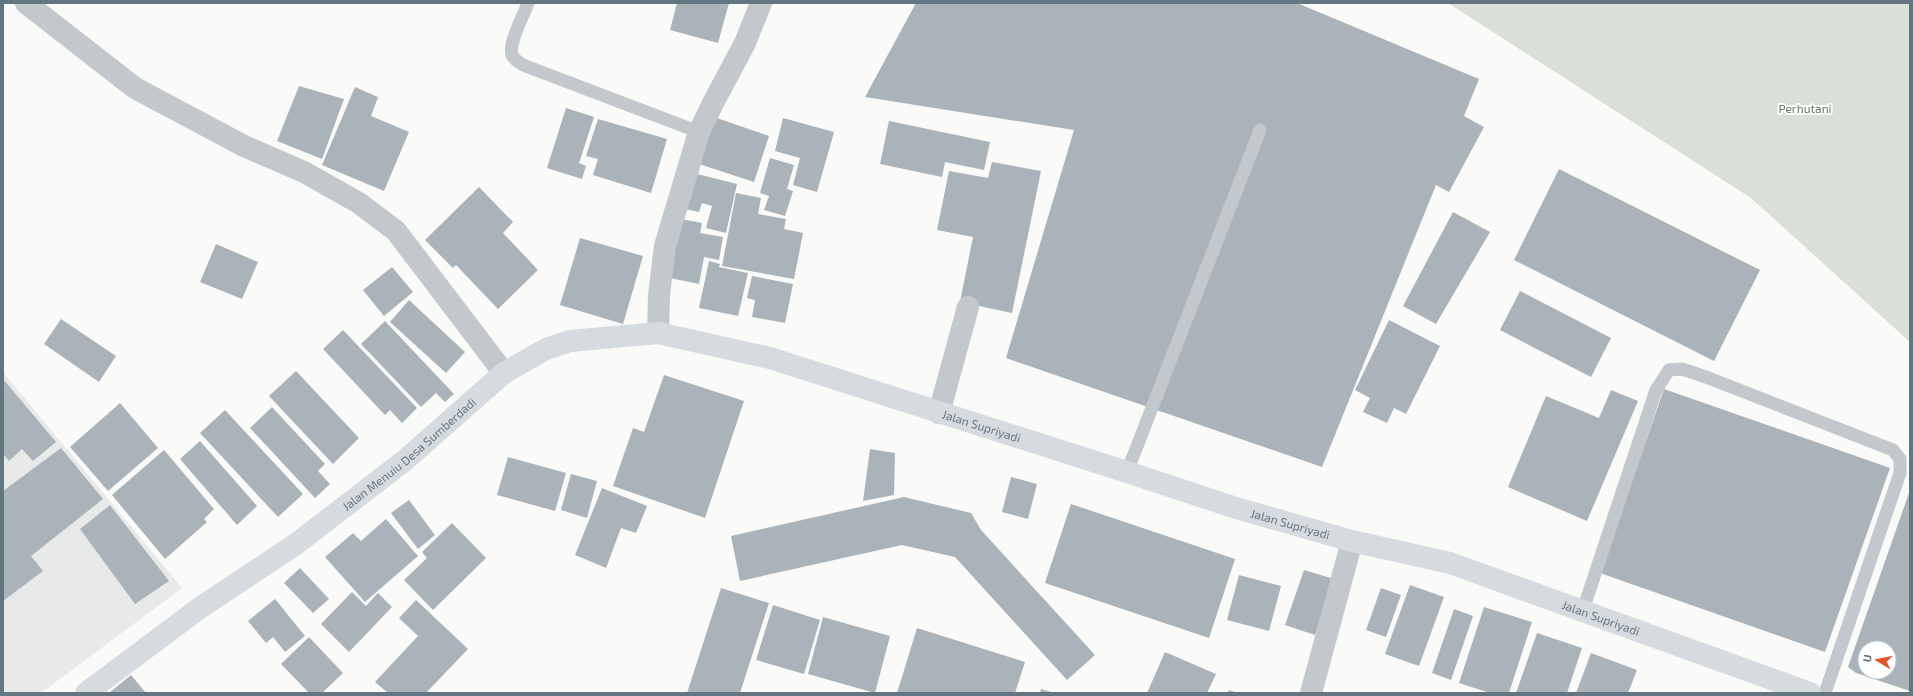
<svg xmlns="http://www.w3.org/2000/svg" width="1913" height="696" font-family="'Exo 2',sans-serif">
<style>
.built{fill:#e8e9e9}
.green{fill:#dadfd7}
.building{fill:#aab3b9;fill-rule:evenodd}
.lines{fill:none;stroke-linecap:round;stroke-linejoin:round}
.lane{stroke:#c3c8cc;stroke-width:13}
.street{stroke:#c3c8cc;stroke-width:22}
.secondary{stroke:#d6dbdf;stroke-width:22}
.labels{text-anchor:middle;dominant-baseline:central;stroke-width:4;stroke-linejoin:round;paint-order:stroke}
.park-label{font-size:12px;fill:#687a64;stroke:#fff}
.street-label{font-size:12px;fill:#657683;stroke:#fff}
</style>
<rect width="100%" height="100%" fill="#fafaf8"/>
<path class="built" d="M 3,372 L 182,588 L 41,693 L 3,693 Z"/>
<path class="green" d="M 1448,3 L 1910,3 L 1910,342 L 1751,198 Z"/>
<path class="building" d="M 677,3 L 729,3 L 718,43 L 670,30 Z
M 916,3 L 1297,3 L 1479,79 L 1464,116 L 1484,127 L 1449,192 L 1436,185 L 1322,467 L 1006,358 L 1074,130 L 865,97 Z
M 299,86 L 344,99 L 322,159 L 277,141 Z
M 355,87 L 378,97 L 371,116 L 409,132 L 384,191 L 322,165 Z
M 566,108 L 594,117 L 579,163 L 586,166 L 582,179 L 547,168 Z
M 708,115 L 769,136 L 754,182 L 693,162 Z
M 783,118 L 834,132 L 817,192 L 793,185 L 800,158 L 775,151 Z
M 598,119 L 667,139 L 651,193 L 593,175 L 598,159 L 586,156 Z
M 889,121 L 990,142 L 984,170 L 945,162 L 942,177 L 880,164 Z
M 770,158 L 794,165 L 787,189 L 793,191 L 785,216 L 764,210 L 769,196 L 760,193 Z
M 992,162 L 1041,171 L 1012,313 L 960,302 L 973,237 L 937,230 L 949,171 L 988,178 Z
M 1559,169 L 1760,270 L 1714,361 L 1514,260 Z
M 689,172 L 737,184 L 726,233 L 706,228 L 712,206 L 702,203 L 699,212 L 680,208 Z
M 479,187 L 513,222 L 503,233 L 538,270 L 498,309 L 456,265 L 453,268 L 425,240 Z
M 736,193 L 761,198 L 758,214 L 786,219 L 784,229 L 803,233 L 794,279 L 722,266 Z
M 1453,212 L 1490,232 L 1436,324 L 1403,306 Z
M 676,218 L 702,223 L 700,233 L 723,237 L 719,260 L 704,257 L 699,284 L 665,277 Z
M 580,238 L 643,256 L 623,324 L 560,305 Z
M 216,244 L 258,262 L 242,299 L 200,282 Z
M 709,261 L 720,264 L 719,267 L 748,273 L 738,316 L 699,308 Z
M 392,267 L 413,292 L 384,316 L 363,290 Z
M 752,276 L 793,284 L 785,323 L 752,317 L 755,300 L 747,298 Z
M 1520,291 L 1611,338 L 1591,377 L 1500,330 Z
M 409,300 L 465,352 L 446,373 L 390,322 Z
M 61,319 L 116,356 L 99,382 L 44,344 Z
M 1389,320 L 1440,346 L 1406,414 L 1394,408 L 1387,423 L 1363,412 L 1370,398 L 1355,390 Z
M 385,321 L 454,394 L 445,402 L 436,393 L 421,407 L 361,344 Z
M 343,330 L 417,408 L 402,423 L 390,410 L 385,415 L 323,349 Z
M 296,371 L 359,438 L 333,464 L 269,396 Z
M 664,375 L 744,401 L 705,518 L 613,486 L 633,428 L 644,432 Z
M 3,379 L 56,442 L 33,461 L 22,449 L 9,461 L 3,454 Z
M 1664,389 L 1890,468 L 1825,652 L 1600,573 Z
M 1611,390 L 1638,401 L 1587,521 L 1508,487 L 1546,396 L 1599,418 Z
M 120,403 L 158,448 L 108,491 L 70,447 Z
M 272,407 L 325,464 L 318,471 L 330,484 L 315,498 L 250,428 Z
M 225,410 L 303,494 L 278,517 L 200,433 Z
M 200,441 L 257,506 L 237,525 L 180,459 Z
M 61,448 L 103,499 L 31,556 L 43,571 L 3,601 L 3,491 Z
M 870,449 L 895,453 L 894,495 L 863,501 Z
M 164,450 L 214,509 L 204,519 L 207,522 L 165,559 L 112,495 Z
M 508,457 L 566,473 L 555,511 L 497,495 Z
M 571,474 L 597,481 L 587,518 L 561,510 Z
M 1011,477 L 1037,484 L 1028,519 L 1002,512 Z
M 602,488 L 647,506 L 636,533 L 621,528 L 606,568 L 575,555 Z
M 1910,490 L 1910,691 L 1856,673 L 1848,667 ZM 1865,648 L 1889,648 L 1889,672 L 1865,672 Z
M 904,497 L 971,513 L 981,530 L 1095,655 L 1067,680 L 955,557 L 902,545 L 740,581 L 731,536 Z
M 409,500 L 435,535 L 418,549 L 391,513 Z
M 1071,504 L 1235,559 L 1209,638 L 1045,583 Z
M 110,505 L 169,581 L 135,604 L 80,529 Z
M 386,519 L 418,556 L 365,602 L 325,557 L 353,533 L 361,541 Z
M 452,523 L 486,558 L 433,610 L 404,580 L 427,558 L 422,552 Z
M 300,568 L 329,599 L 313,613 L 284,583 Z
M 1304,570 L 1334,579 L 1315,635 L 1285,625 Z
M 1239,575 L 1281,586 L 1269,631 L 1227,620 Z
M 1410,585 L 1444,597 L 1419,666 L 1385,654 Z
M 721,588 L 769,603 L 740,693 L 687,693 Z
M 1381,588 L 1401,595 L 1386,637 L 1366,630 Z
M 352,592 L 366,606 L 378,593 L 392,607 L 349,652 L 321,624 Z
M 275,599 L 305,636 L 285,652 L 273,637 L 266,643 L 248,621 Z
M 416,600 L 468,649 L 426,693 L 388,693 L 375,682 L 418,636 L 399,618 Z
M 773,605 L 820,620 L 804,674 L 756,660 Z
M 1484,607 L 1532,622 L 1509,693 L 1490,693 L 1459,683 Z
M 1454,609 L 1473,616 L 1451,680 L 1432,673 Z
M 823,617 L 890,636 L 875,693 L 808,674 Z
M 917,628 L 1025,662 L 1015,693 L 897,693 Z
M 1537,633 L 1582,648 L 1567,693 L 1516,693 Z
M 309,637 L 343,673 L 322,693 L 309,693 L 281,664 Z
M 1165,652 L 1216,674 L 1207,693 L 1147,693 Z
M 1591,653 L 1637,670 L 1628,693 L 1576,693 Z
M 131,675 L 146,693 L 109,693 Z
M 1041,689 L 1054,693 L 1040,693 Z
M 1229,690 L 1238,693 L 1228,693 Z"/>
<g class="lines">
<path class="lane" d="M 528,3 C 524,15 508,43 512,55 C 514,60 519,62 523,65 L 699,132
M 1127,472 L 1260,130
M 1583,610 L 1656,390 L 1669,370 L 1682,369 L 1706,377 L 1893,450 L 1900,459 L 1900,473 L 1825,693"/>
<path class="street" d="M 26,3 L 135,88 L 244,146 L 304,172 L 359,203 L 396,231 L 504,373
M 658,333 L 659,295 L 665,246 L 699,132 L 713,103 L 745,43 L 761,3
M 939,413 L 968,307
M 1311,693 L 1352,541"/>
<path class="secondary" id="s1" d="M 86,693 L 201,607 L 296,544 L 404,461 L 504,373 L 546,349 L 570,341 L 658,333 L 770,358 L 1127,472 L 1236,508 L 1352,541 L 1450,563 L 1810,693"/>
</g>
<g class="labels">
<g class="park-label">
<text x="1805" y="108">Perhutani</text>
</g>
<g class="street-label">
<text stroke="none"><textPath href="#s1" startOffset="1026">Jalan Supriyadi</textPath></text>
<text stroke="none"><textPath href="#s1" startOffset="402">Jalan Menuiu Desa Sumberdadi</textPath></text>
<text stroke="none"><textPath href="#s1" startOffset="1350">Jalan Supriyadi</textPath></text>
<text stroke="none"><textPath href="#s1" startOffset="1675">Jalan Supriyadi</textPath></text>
</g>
</g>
<rect width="1913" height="696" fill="none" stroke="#657683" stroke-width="8"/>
<g transform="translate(1877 660) rotate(280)"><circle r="19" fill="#ffffff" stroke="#c1c8cd"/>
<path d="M0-3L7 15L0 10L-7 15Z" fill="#e4572e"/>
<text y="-6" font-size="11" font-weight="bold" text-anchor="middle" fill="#657683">U</text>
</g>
</svg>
